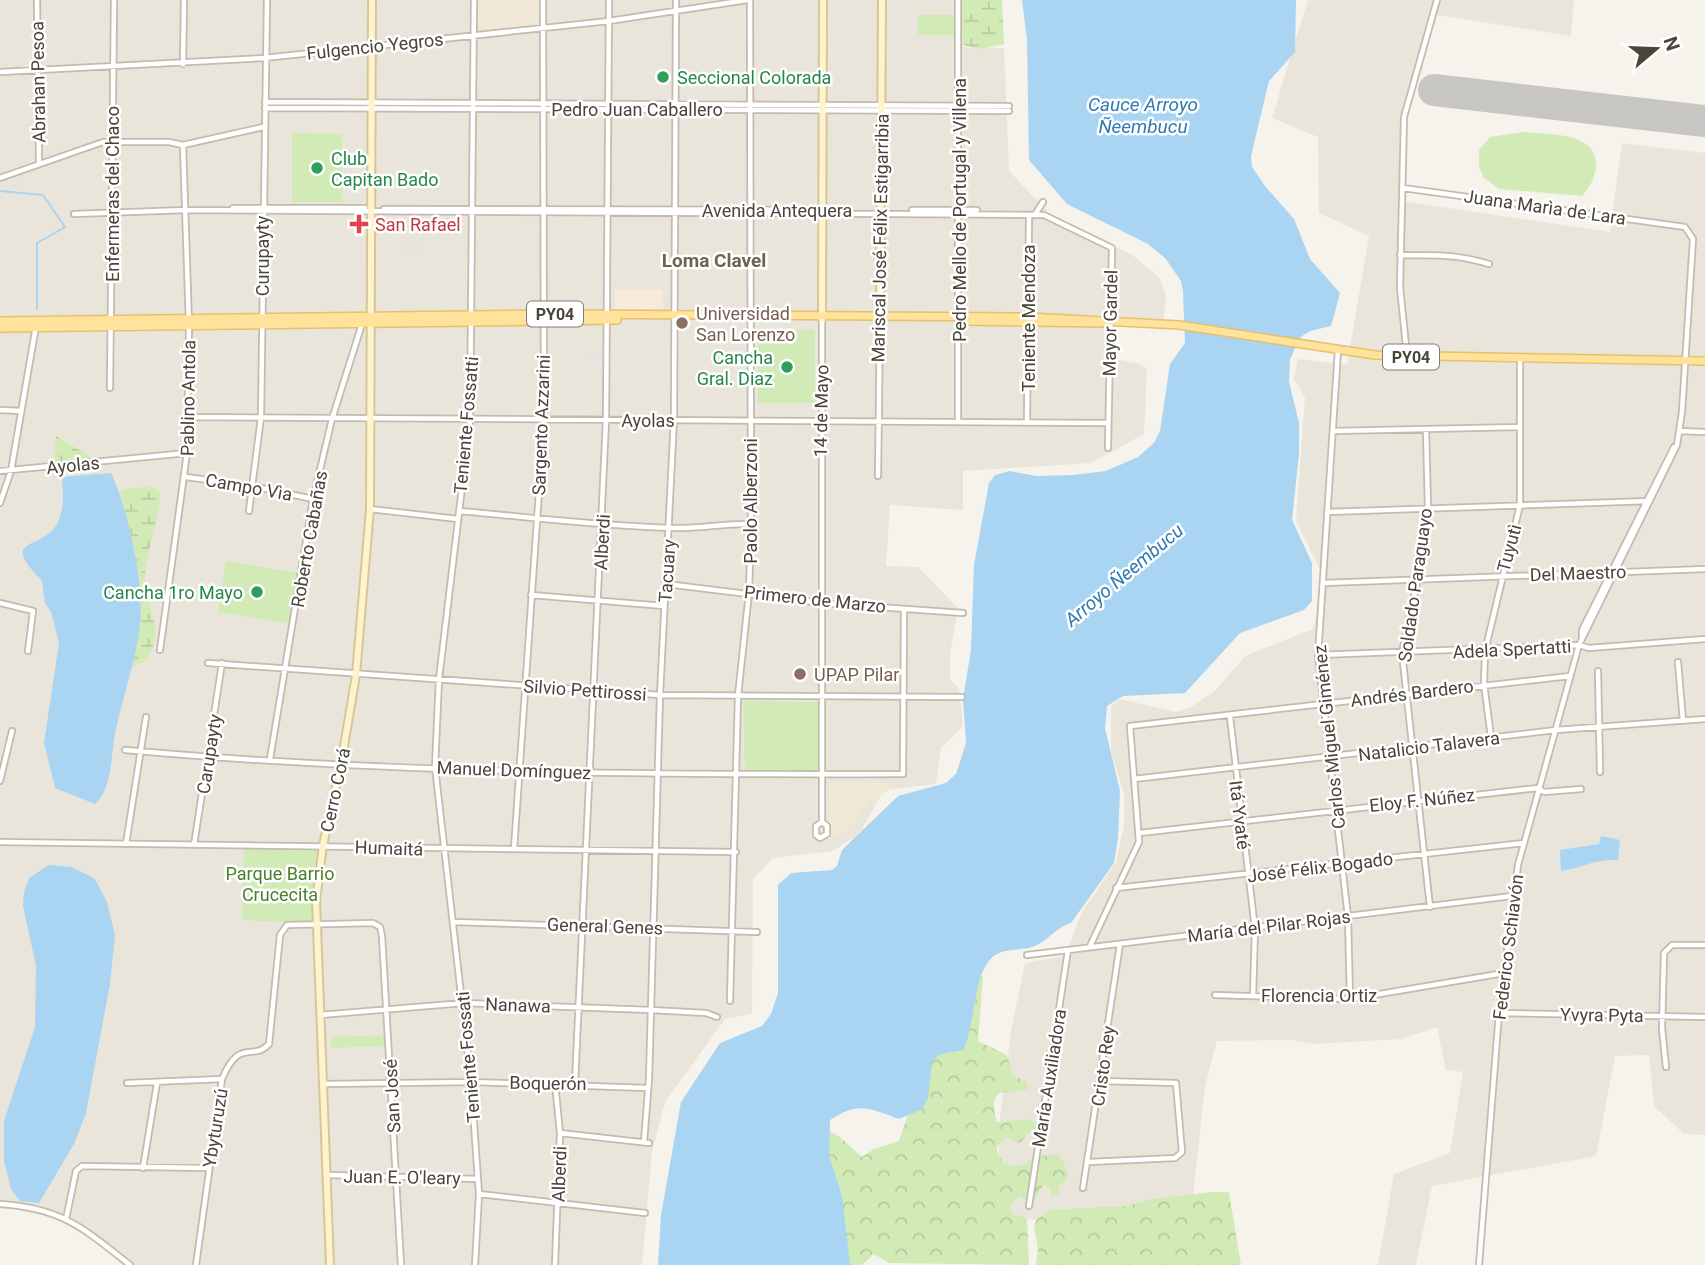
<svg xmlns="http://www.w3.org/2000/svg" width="1705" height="1265" font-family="Roboto,sans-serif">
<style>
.residential{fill:#eae5da}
.commercial{fill:#f7ead8}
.education{fill:#efe8d6}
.forest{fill:url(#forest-crowns)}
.wetland{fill:url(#wetland-marsh)}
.green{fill:#d2eab5}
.parking{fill:#e5e3e0}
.water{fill:#a9d4f2}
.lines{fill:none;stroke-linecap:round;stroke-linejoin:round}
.stream{stroke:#a9d4f2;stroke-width:2}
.runway{stroke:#c8c6c3;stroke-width:32}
.street-casing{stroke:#c2bbae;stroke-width:8}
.secondary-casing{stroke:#d6c79b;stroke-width:10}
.primary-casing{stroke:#e6c16a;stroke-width:10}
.street{stroke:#fff;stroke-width:4.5}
.secondary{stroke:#fff3cd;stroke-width:6}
.primary{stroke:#ffe39c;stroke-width:7}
.leisure-dot{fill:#2e9e5b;stroke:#fff;stroke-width:2.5}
.health-dot{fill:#e0444e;stroke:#fff;stroke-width:2.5}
.education-dot{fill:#8d6e63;stroke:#fff;stroke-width:2.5}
.labels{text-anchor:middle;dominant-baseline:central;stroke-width:5;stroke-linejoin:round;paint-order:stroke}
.shield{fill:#fff;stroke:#817c74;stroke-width:2}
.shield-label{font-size:16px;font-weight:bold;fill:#4b4439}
.street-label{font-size:18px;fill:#4b4439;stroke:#fff}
.leisure-label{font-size:18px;fill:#27864d;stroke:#fff;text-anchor:start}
.health-label{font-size:18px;fill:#be3a42;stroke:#fff;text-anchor:start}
.education-label{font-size:18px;fill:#785e54;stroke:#fff;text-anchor:start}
.park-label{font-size:18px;fill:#4a7f2a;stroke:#fff}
.water-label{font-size:19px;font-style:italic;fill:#2e7ab2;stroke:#fff}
.neighbourhood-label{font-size:19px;font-weight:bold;fill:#6e6250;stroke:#fff}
</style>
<defs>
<pattern id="forest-crowns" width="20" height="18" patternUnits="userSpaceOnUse" patternTransform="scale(1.75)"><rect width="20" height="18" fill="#d2eab5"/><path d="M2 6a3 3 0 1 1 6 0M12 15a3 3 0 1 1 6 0" fill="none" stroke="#b6ca9c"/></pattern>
<pattern id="wetland-marsh" width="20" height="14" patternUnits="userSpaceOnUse" patternTransform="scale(1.75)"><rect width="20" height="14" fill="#d2eab5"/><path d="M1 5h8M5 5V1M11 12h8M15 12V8" fill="none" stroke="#b6ca9c"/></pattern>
</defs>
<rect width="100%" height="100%" fill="#f6f3ec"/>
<path class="residential" d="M 0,0 L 963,0 L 963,47 L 1004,48 L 1009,171 L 1046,210 L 1049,219 L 1131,254 L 1159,277 L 1166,296 L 1164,319 L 1115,317 L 1113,359 L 1137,363 L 1147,369 L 1144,434 L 1091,463 L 963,471 L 963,510 L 890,505 L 886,566 L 918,567 L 958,608 L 950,654 L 950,679 L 959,689 L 963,726 L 941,748 L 936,784 L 884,790 L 859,834 L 833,851 L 773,858 L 753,879 L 752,1014 L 725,1019 L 665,1102 L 652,1152 L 642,1265 L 135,1265 L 83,1230 L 50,1212 L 0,1208 Z
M 1308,0 L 1574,0 L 1571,36 L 1431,14 L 1403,116 L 1402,201 L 1610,232 L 1622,143 L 1705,153 L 1705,1135 L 1684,1134 L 1654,1106 L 1649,1055 L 1615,1056 L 1596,1156 L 1432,1186 L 1416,1265 L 1378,1265 L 1394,1174 L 1450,1153 L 1463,1072 L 1446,1070 L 1437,1027 L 1401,1039 L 1314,1044 L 1292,1040 L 1217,1041 L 1205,1086 L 1193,1196 L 1056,1221 L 997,1217 L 1000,1117 L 1011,1031 L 1025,963 L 1065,956 L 1082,912 L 1116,862 L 1124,826 L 1124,794 L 1111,751 L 1111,706 L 1120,699 L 1176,712 L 1191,707 L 1214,692 L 1245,656 L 1313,629 L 1322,589 L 1320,569 L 1296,521 L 1305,397 L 1294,379 L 1298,359 L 1347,365 L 1369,236 L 1319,213 L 1318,137 L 1272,118 Z"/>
<path class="commercial" d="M 615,290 L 663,290 L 663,309 L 615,309 Z"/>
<path class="education" d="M 477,0 L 540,0 L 540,25 L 478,31 Z
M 829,783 L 896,783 L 894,787 L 869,802 L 849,829 L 828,837 Z"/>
<path class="forest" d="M 975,974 L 983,976 L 978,1041 L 1007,1055 L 1013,1076 L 1027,1082 L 1028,1089 C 1007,1095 986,1083 997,1122 L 1028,1119 L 1043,1125 L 1039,1132 L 1031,1131 L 1020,1143 L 1006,1137 L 996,1148 L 1003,1163 C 1025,1171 1023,1160 1041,1156 C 1047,1155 1053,1155 1059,1154 L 1069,1175 L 1059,1187 L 1058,1195 L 1051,1196 L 1050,1188 L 1043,1185 L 1032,1205 L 1020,1196 L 1009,1206 L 1012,1213 L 1027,1219 L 1029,1265 L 889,1263 L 874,1254 L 862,1265 L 846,1265 L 824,1131 C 841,1132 849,1148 862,1157 L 874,1149 L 899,1141 L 916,1090 Z
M 1213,1192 L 1229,1192 L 1241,1265 L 1036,1265 L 1038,1249 L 1034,1226 L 1037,1219 L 1049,1210 L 1127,1206 L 1151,1199 Z"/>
<path class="wetland" d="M 961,0 L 1002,0 L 1004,44 L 981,49 L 963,45 Z
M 56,436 L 98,461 L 53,466 Z
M 153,487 L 160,492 C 160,520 148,545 145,572 C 141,608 169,623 146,661 L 129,668 C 133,654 138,640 140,626 C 146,587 130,530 120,492 L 131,488 Z"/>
<path class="green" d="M 918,15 L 954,15 L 954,35 L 918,35 Z
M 1523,132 C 1547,135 1598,131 1596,166 C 1595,178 1590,187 1582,196 L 1499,189 L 1484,178 L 1479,167 L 1479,150 L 1490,137 Z
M 292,133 L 342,134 L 342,202 L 292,202 Z
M 758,330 L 815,330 L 815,403 L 758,403 Z
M 226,561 L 297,573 L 289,624 L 218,612 Z
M 743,701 L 818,702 L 818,772 L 745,772 Z
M 244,845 L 321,847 L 314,924 L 242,920 Z
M 387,1035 L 387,1046 L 331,1048 L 331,1037 Z"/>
<path class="parking" d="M 403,241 L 423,241 L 423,251 L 404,251 Z
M 583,351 L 604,351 L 604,361 L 583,361 Z"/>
<path class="water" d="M 1022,0 L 1296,0 L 1295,52 L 1269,81 L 1251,156 L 1252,167 L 1265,186 L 1294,219 L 1310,259 L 1340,293 L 1331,326 L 1310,331 L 1299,338 L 1290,360 L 1289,382 L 1299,423 L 1299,453 L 1292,520 L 1312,563 L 1312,601 L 1304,610 L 1240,633 L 1185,693 L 1123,696 L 1107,706 L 1105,728 L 1120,791 L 1118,838 L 1114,863 L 1071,923 C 1057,927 1048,940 1035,946 C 1023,951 1008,948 997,954 C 971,969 977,1024 963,1050 L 940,1054 L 932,1061 L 928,1098 L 922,1109 L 899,1119 C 869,1108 858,1101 830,1120 L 829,1156 L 842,1196 L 850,1265 L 658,1265 L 661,1215 L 681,1102 L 720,1043 L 762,1026 L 771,1014 L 778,993 L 778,885 L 791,873 L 832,870 L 837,866 L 842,850 L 898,796 L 946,783 L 956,774 L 966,743 L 963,699 L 971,650 L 974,565 L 989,483 L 995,475 L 1010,471 L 1036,476 L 1074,475 L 1106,471 L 1138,457 L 1154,443 L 1160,431 L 1170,364 L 1185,343 L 1183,291 L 1181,281 L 1165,258 L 1148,244 L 1067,204 L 1029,160 L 1027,39 Z
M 111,473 C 128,509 145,585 140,625 C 136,661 122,698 115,734 C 111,755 112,790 95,804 L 55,788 L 44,743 L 59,643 L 51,612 L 45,603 L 42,581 C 0,537 37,551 55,527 C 65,513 63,493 62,477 Z
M 1601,836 L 1620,840 L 1618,860 C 1598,858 1582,868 1561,871 L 1560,850 L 1599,844 Z
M 49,865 L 72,867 L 95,879 L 107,902 L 115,935 L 110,984 L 86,1113 L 74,1144 L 39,1203 L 20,1201 L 11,1189 L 4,1160 L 4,1121 L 35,1027 L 36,966 L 23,906 L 24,892 L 29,878 Z"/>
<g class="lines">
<path class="stream" d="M 0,191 L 43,195 L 65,227 L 37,243 L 37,309"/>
<path class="runway" d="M 1434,90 L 1705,121"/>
<defs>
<path id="street" d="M 37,0 L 39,164
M 474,0 L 470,421 L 439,679 L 435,767 L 471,1082 L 479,1194 L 475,1265
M 958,0 L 958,421
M 183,64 L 184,0
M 0,72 L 264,58 L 609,21 L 747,0
M 265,102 L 1009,106
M 265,108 L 1009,111
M 0,178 L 103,142 L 169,142 L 183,145 L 263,127
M 1403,188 L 1685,227 L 1693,239 L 1682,412 L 1677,445 L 1579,645 L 1518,865 L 1499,1013 L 1479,1265
M 233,208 L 365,208
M 384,209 L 844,210
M 912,210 L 977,210
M 1036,213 L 1043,202
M 74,214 L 186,210 L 1044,215 L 1112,248 L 1108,448
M 1400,255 C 1436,256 1453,253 1489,264
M 1338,350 L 1318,655 L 1348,917 L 1350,999
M 1407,356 L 1400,287 L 1404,117 L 1437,0
M 110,388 L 114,0
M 0,410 L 21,411
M 188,417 L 1108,423
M 1027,421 L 1029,215
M 1426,430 L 1428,508 L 1425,545 L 1402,653 L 1430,907
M 1333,431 L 1519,427
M 1679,431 L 1705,432
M 0,471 L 187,453
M 878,476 L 880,320
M 186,477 L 252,486 L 313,499
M 0,503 L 11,471 L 36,326
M 370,509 L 458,519
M 249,511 L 261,417 L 267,0
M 459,511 C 529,517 603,526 672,528 C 700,529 724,523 751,524
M 1327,512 L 1650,501
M 1324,583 L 1705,569
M 666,584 L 821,603 L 963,613
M 531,595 L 664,606
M 0,603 L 33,611 L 28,651
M 1582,637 L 1582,630 L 1674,447
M 160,650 L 187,453 L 189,325 L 183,145
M 1318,655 L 1579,645 L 1589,648 L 1705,639
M 1678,662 L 1683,721
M 208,663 L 660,695 L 962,697
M 1598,671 L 1600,772
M 1230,717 L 1255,929 L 1253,996
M 1491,737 L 1484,684 L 1485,651 L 1520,505 L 1520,358
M 125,750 C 384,773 644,775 903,774 L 904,609
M 270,759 L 313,499 L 332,419 L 362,324
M 1134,779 L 1556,730 L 1705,719
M 0,781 L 12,731
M 822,822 L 816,826 L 816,835 L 820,838 L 827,834 L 827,826 L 822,822 L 822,319
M 1140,833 L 1538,788 L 1544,792 L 1581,789
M 0,842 L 736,852
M 126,844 L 146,717
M 194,845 L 222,663
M 514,849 L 544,420 L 543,0
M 1116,888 L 1524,843
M 454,922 L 757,932
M 1090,946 L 1139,842 L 1130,726 L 1570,676
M 1027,955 L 1512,896
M 1215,995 L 1350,999 L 1504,973
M 730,1001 L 738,696 L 749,592 L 751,524 L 750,0
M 1499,1013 L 1705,1017
M 320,1015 L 464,1003 L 651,1010 L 706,1013 L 717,1017
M 1666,1067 L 1662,1028 L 1664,953 L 1672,945 L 1705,945
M 127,1083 L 222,1079
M 555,1083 L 560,1133 L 555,1265
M 575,1083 L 606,420 L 609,0
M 323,1084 L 471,1082 L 647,1088
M 560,1133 L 649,1143
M 644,1142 L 649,1079 L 660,695 L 674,419 L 676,0
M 1089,1162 L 1175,1158 L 1182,1152 L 1176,1083 L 1101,1081
M 143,1168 L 157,1083
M 327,1175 L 478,1179
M 1083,1188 L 1120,944
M 479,1194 L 645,1213
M 0,1204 C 62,1208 83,1228 130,1265
M 1029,1206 L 1068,950
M 66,1219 L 76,1171 L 82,1166 L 208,1168
M 196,1265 L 222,1079 C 240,1036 253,1062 269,1044 L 280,935 L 287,925 L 373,923 L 380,927 L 382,936 L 401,1265"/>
<path id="secondary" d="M 822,319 L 823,0
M 880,320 L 882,0
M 330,1265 L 316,901 L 323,845 L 341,764 L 356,675 L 370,509 L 372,0"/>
<path id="primary" d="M 0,321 L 544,314 L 1028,317 L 1179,325 L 1375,355 L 1705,361
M 961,321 L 1107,323
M 0,328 L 617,320"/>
</defs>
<use href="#street" class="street-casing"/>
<use href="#secondary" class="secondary-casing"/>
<use href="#primary" class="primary-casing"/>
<use href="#street" class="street"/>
<use href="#secondary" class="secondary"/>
<use href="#primary" class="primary"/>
</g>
<g class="leisure-dot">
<circle cx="663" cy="77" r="7"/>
<circle cx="317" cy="168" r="7"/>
<circle cx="787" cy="367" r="7"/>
<circle cx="257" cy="592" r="7"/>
</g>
<path class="health-dot" d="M355.5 213.5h7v7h7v7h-7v7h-7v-7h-7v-7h7z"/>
<g class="education-dot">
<circle cx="682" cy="323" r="7"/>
<circle cx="800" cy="674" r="7"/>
</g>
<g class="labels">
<g class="shield">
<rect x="527" y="301.5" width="56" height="25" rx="5"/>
<rect x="1383" y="344.5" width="56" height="25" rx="5"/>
</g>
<g class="shield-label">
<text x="555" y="314">PY04</text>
<text x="1411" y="357">PY04</text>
</g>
<g class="street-label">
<text transform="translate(375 46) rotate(-6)">Fulgencio Yegros</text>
<text transform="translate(38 82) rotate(-91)">Abrahan Pesoa</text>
<text x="637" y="109">Pedro Juan Caballero</text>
<text transform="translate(112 194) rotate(-90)">Enfermeras del Chaco</text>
<text transform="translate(1545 207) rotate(8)">Juana Marìa de Lara</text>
<text x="777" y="210">Avenida Antequera</text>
<text transform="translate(959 210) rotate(-90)">Pedro Mello de Portugal y Villena</text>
<text transform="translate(880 238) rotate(-89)">Mariscal José Félix Estigarribia</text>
<text transform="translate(262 256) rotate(-90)">Curupayty</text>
<text transform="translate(1028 318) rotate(-90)">Teniente Mendoza</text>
<text transform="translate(1110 323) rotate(-89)">Mayor Gardel</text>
<text transform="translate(188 398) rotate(-89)">Pablino Antola</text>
<text transform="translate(821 411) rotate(-89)">14 de Mayo</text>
<text x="648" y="420">Ayolas</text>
<text transform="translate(466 425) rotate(-85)">Teniente Fossatti</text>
<text transform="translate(541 425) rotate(-88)">Sargento Azzarini</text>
<text transform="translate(73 465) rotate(-6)">Ayolas</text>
<text transform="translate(249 487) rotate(10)">Campo Vìa</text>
<text transform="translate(750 501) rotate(-90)">Paolo Alberzoni</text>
<text transform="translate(309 539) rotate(-80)">Roberto Cabañas</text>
<text transform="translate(602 542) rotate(-87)">Alberdi</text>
<text transform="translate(1509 548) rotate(-75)">Tuyutì</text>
<text transform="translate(667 571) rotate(-86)">Tacuary</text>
<text transform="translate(1578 573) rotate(-2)">Del Maestro</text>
<text transform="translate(1415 585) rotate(-82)">Soldado Paraguayo</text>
<text transform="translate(815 599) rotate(6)">Primero de Marzo</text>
<text transform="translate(1512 649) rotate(-3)">Adela Spertatti</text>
<text transform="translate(585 690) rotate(4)">Silvio Pettirossi</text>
<text transform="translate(1412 693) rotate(-7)">Andrés Bardero</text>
<text transform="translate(1329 737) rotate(-96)">Carlos Miguel Giménez</text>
<text transform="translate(1429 746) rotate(-7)">Natalicio Talavera</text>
<text transform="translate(209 754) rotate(-81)">Carupayty</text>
<text transform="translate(514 770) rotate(2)">Manuel Domínguez</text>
<text transform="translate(335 790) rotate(-78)">Cerro Corá</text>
<text transform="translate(1422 800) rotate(-6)">Eloy F. Núñez</text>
<text transform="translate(1240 815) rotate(83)">Itá Yvaté</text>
<text transform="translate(389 848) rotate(2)">Humaitá</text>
<text transform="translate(1320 867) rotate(-7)">José Félix Bogado</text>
<text transform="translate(605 926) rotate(2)">General Genes</text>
<text transform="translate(1269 926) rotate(-7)">María del Pilar Rojas</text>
<text transform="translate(1508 947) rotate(-83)">Federico Schiavón</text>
<text x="1319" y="995">Florencia Ortiz</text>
<text transform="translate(518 1005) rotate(2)">Nanawa</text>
<text transform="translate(1602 1015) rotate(1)">Yvyra Pyta</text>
<text transform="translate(468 1057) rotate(-95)">Teniente Fossati</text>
<text transform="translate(1103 1066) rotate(-82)">Cristo Rey</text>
<text transform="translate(1049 1078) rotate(-81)">María Auxiliadora</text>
<text transform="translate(548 1083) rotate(1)">Boquerón</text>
<text transform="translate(392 1096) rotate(-93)">San José</text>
<text transform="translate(215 1128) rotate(-81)">Ybyturuzú</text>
<text transform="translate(559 1174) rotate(-88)">Alberdi</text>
<text transform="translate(402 1177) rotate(1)">Juan E. O'leary</text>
</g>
<g class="leisure-label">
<text x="677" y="77">Seccional Colorada</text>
<text x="331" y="158">Club<tspan x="331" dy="21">Capitan Bado</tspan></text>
<text x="773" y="357" text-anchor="end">Cancha<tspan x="773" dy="21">Gral. Diaz</tspan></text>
<text x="243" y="592" text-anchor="end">Cancha 1ro Mayo</text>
</g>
<g class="health-label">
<text x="375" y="224">San Rafael</text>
</g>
<g class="education-label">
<text x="696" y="313">Universidad<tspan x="696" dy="21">San Lorenzo</tspan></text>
<text x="814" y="674">UPAP Pilar</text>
</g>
<g class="park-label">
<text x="280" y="873">Parque Barrio<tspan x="280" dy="21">Crucecita</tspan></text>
</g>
<g class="water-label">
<text x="1143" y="104">Cauce Arroyo<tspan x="1143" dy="22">Ñeembucu</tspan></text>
<text transform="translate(1124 575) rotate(-40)">Arroyo Ñeembucu</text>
</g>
<g class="neighbourhood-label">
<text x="714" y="260">Loma Clavel</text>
</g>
</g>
<g transform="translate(1656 49) rotate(71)" stroke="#ffffff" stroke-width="5" paint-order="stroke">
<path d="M0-5L12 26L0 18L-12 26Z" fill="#4b4439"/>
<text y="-10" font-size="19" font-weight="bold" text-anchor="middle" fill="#4b4439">N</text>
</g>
</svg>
